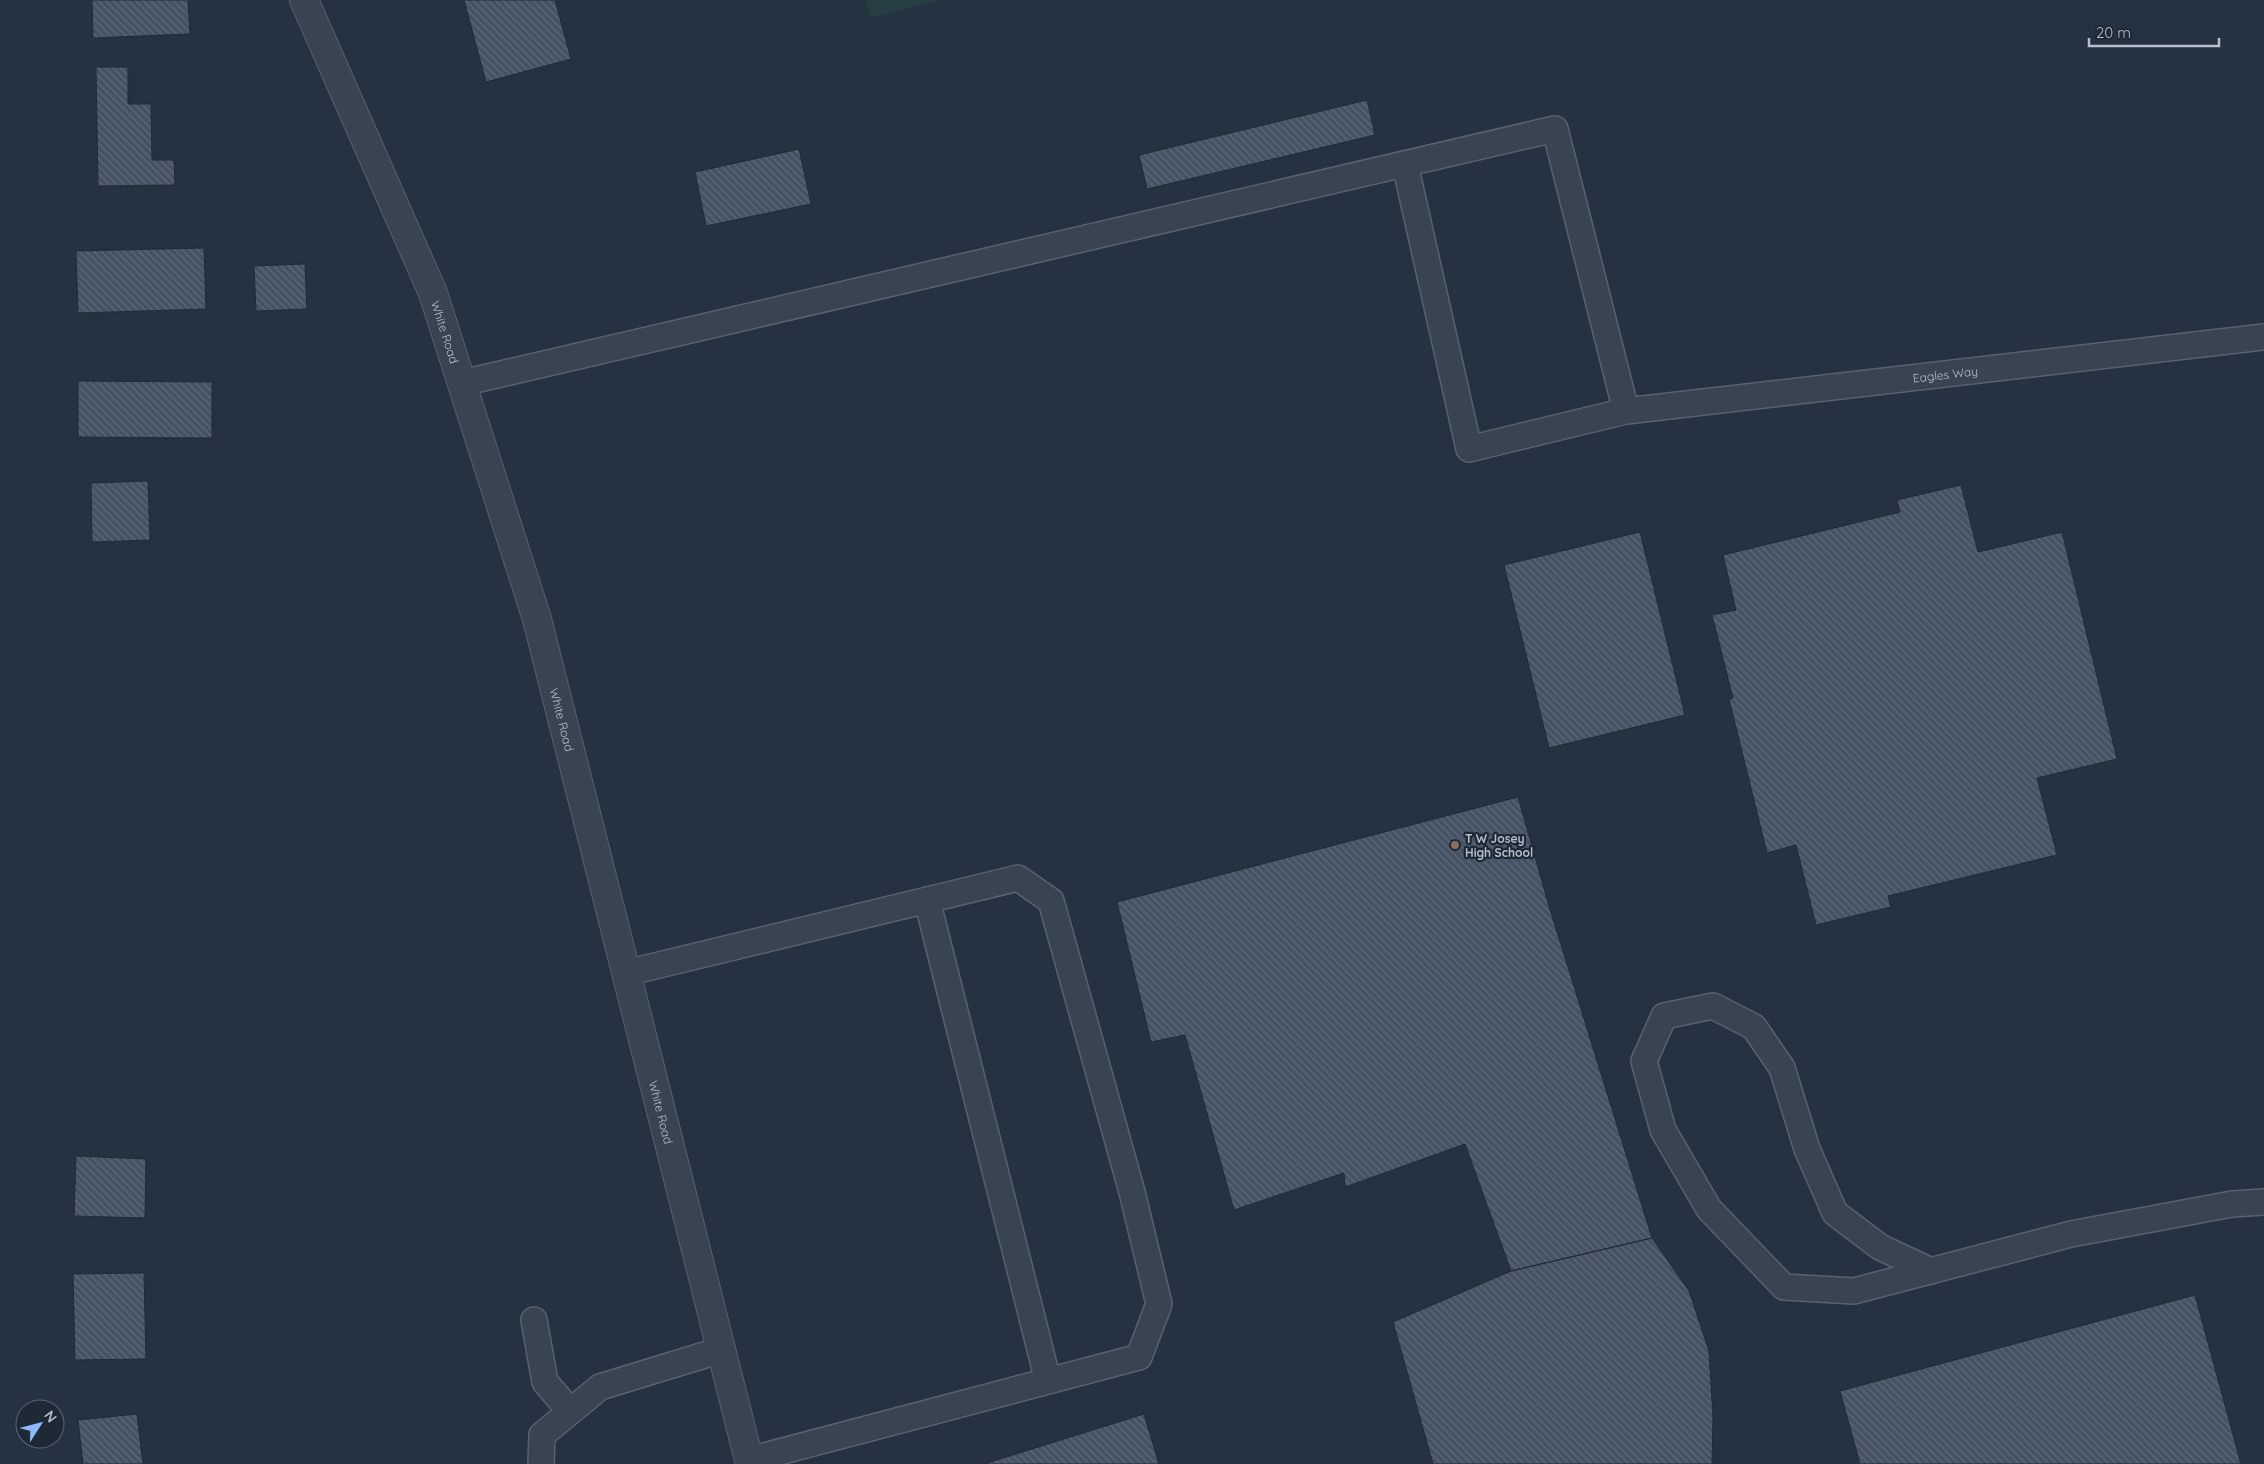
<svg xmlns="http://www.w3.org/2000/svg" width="2264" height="1464" font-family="Quicksand,sans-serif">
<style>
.garden{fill:#273f42}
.building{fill:url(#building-back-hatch);stroke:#202b38}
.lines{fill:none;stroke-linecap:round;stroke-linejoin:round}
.lane-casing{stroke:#57626e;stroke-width:28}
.street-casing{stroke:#57626e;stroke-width:30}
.lane{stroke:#394451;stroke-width:25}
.street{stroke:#394451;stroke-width:28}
.education-dot{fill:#8d6e63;stroke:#1e2936;stroke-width:2}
.labels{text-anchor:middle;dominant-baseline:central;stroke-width:4.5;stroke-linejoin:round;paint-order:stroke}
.street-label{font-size:12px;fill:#b6bfcb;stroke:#1e2936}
.poi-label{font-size:12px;font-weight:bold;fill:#b6bfcb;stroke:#1e2936;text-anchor:start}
</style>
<defs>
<pattern id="building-back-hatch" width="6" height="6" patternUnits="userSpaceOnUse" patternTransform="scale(1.25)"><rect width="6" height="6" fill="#445263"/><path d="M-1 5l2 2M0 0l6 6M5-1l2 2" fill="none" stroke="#5d6978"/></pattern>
</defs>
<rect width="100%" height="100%" fill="#253241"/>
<path class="garden" d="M 866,0 L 940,0 L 871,18 Z"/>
<path class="building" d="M 92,0 L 188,0 L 190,34 L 93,38 Z
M 464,0 L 555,0 L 571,59 L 486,82 Z
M 96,67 L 128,67 L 128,104 L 151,104 L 152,160 L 174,160 L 175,185 L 98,186 Z
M 1367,100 L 1375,135 L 1147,189 L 1139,155 Z
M 799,149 L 811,204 L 706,226 L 695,172 Z
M 204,248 L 206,309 L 78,313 L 76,251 Z
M 305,264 L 307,309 L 256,311 L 254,266 Z
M 78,381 L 212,382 L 212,438 L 78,437 Z
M 148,481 L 150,540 L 92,542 L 91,483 Z
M 1961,485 L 1978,552 L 2062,532 L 2117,759 L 2037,778 L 2057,855 L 1888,896 L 1891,907 L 1816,925 L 1796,845 L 1767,853 L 1729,699 L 1733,698 L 1712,615 L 1736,610 L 1723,555 L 1900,512 L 1897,500 Z
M 1640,532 L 1685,715 L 1549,748 L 1504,565 Z
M 1518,797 L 1549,906 L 1652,1238 L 1511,1271 L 1465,1144 L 1345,1187 L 1344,1173 L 1234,1210 L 1185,1035 L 1151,1042 L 1117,902 Z
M 76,1156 L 146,1159 L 145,1218 L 74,1216 Z
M 1652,1238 L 1689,1291 L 1709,1351 L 1713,1417 L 1712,1464 L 1433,1464 L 1393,1322 L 1511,1271 Z
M 144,1273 L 146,1359 L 75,1360 L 73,1274 Z
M 2195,1295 L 2241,1464 L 1860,1464 L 1840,1391 Z
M 137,1414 L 143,1464 L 83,1464 L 78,1420 Z
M 1144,1414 L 1159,1464 L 984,1464 Z"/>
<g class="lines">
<defs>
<g id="lane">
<path id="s1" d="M 1405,164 L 1469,449 L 1626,411 L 2264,337"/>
<path d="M 462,383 L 1555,129 L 1626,411"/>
<path d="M 927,900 L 1048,1381"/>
<path d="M 626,973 L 1018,878 L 1051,901 L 1132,1192 L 1159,1304 L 1139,1357 L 749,1460"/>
<path d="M 1931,1271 L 1880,1247 L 1835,1213 L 1807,1149 L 1782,1068 L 1754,1027 L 1713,1006 L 1664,1016 L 1644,1061 L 1663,1130 L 1709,1209 L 1784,1287 L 1854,1291 L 2071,1234 L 2232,1204 L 2264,1202"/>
<path d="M 534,1320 L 545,1382 L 570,1411"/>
<path d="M 541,1464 L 542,1435 L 600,1387 L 721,1350"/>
</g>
<g id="street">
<path id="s2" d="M 304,0 L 433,293 L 537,619 L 750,1464"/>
</g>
</defs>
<use href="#lane" class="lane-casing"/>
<use href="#street" class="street-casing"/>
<use href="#lane" class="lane"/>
<use href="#street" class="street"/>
</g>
<circle class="education-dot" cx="1455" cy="845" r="5"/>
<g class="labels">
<g class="street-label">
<text stroke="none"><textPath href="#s2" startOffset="361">White Road</textPath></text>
<text stroke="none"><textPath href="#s1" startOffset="775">Eagles Way</textPath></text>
<text stroke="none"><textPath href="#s2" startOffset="766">White Road</textPath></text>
<text stroke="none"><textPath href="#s2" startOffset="1171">White Road</textPath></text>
</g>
<g class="poi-label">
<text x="1465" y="838">T W Josey<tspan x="1465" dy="14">High School</tspan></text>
</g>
</g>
<g transform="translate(40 1424) rotate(54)"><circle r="24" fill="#1e2936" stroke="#5b6572"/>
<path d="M0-4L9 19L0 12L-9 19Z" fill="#8cb9fa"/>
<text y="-8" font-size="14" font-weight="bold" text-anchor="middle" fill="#b6bfcb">N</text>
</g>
<path d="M2089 38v8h130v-8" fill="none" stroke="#b6bfcb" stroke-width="2.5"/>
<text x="2096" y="38" font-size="15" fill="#b6bfcb" stroke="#1e2936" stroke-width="4" paint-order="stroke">20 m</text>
</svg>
